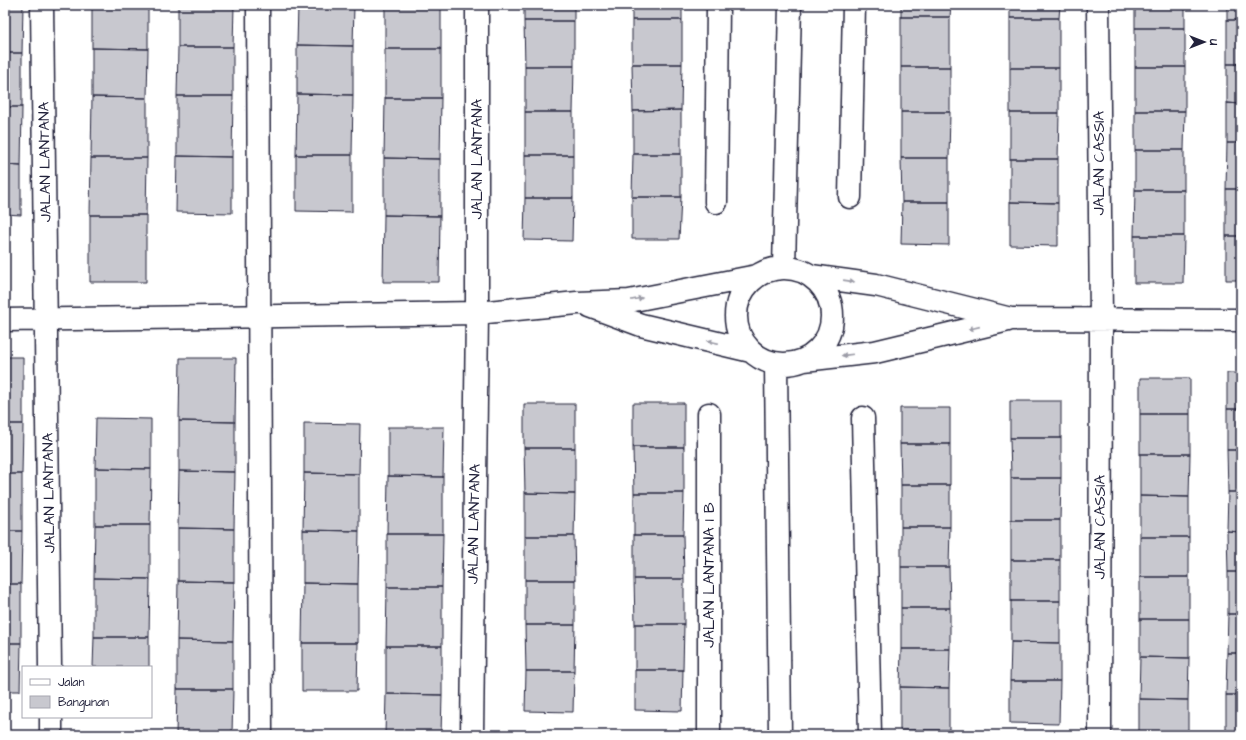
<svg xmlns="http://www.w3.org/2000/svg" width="1246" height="740" font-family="'Architects Daughter',sans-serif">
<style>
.building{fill:#c8c8cf;stroke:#22223b}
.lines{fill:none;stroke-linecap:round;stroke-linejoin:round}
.minor-casing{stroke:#22223b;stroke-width:25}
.minor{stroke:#fff;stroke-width:22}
.oneway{fill:#9c9ca7}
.labels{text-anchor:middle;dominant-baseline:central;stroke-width:3;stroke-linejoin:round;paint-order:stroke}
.street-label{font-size:15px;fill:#22223b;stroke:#fff}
</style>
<rect width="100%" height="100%" fill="#fff"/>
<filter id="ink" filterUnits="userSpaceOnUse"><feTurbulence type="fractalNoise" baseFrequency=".025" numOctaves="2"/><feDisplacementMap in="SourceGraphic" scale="8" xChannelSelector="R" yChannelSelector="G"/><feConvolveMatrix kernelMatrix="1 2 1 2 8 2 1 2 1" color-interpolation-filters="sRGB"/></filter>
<g filter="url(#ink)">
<path class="building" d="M 5,5 L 23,5 L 22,53 L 5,53 Z
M 92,5 L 148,5 L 148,49 L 92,48 Z
M 178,5 L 234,5 L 233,47 L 178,47 Z
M 298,5 L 354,5 L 353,46 L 297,45 Z
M 385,5 L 441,5 L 441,49 L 385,49 Z
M 524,5 L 574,5 L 574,21 L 524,21 Z
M 632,5 L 682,5 L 682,20 L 632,20 Z
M 901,5 L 951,5 L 950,17 L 901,17 Z
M 1010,5 L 1060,5 L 1059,18 L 1010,18 Z
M 1135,5 L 1185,5 L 1185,28 L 1135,28 Z
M 1227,5 L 1241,5 L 1241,20 L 1227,20 Z
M 901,17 L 950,17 L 950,67 L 901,67 Z
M 1010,18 L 1059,18 L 1059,68 L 1010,68 Z
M 632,20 L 682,20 L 682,64 L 632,64 Z
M 1227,20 L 1241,20 L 1241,64 L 1227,64 Z
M 524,21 L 574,21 L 574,66 L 525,66 Z
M 1135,28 L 1185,28 L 1185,67 L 1135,67 Z
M 297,45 L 353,46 L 353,95 L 297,94 Z
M 178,47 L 233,47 L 233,96 L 177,96 Z
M 92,48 L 148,49 L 147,98 L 92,97 Z
M 385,49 L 441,49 L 441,98 L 385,98 Z
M 5,53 L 22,53 L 22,107 L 5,107 Z
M 632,64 L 682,64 L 681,110 L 633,111 Z
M 1227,64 L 1241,64 L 1241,104 L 1227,103 Z
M 525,66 L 574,66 L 573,112 L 525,112 Z
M 901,67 L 950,67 L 950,112 L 901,112 Z
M 1135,67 L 1185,67 L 1185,111 L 1135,111 Z
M 1010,68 L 1059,68 L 1059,113 L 1010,113 Z
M 297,94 L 353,95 L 352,155 L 296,155 Z
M 177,96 L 233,96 L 232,157 L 177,156 Z
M 92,97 L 147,98 L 147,158 L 91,158 Z
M 385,98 L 441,98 L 440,159 L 384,158 Z
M 1227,103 L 1241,104 L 1241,143 L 1227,143 Z
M 5,107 L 22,107 L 21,166 L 5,165 Z
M 681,110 L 681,154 L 633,154 L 633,111 Z
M 1135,111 L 1185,111 L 1184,150 L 1135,150 Z
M 525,112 L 573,112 L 573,155 L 525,155 Z
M 901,112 L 950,112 L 949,158 L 901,158 Z
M 1010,113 L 1059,113 L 1058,159 L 1010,159 Z
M 1227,143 L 1241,143 L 1241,189 L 1226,189 Z
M 1135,150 L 1184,150 L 1184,190 L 1135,190 Z
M 633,154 L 681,154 L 681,197 L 632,197 Z
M 296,155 L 352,155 L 352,212 L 296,211 Z
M 525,155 L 573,155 L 573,198 L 525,198 Z
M 177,156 L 232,157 L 232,213 L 176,212 Z
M 91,158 L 147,158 L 146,215 L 90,215 Z
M 384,158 L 440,159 L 440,216 L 384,215 Z
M 901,158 L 949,158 L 949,202 L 902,202 Z
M 1010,159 L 1058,159 L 1058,203 L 1010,202 Z
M 5,165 L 21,166 L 21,215 L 5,214 Z
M 1226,189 L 1241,189 L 1241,236 L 1226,236 Z
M 1135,190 L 1184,190 L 1184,236 L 1134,236 Z
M 632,197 L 681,197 L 679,239 L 632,239 Z
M 525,198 L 573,198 L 572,241 L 524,240 Z
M 902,202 L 949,202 L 949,245 L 901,244 Z
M 1010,202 L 1058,203 L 1058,246 L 1010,245 Z
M 90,215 L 146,215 L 146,282 L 90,282 Z
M 384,215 L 440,216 L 439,282 L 383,282 Z
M 1134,236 L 1184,236 L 1183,283 L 1134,283 Z
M 1226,236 L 1241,236 L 1241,280 L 1226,280 Z
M 5,357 L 23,357 L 23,424 L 5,424 Z
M 180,358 L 236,358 L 235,422 L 179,421 Z
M 1227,373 L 1241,373 L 1241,409 L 1227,409 Z
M 1140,378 L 1190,378 L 1190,414 L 1140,414 Z
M 1010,401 L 1061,401 L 1061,438 L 1010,438 Z
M 633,403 L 684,403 L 684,447 L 633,447 Z
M 524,404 L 575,404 L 575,448 L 524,448 Z
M 900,408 L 950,408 L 950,444 L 900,444 Z
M 1227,409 L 1241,409 L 1241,450 L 1227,450 Z
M 1140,414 L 1190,414 L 1190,454 L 1140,454 Z
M 96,418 L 151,419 L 151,469 L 95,468 Z
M 179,421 L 235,422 L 235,472 L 179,471 Z
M 304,423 L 360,424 L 359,474 L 304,473 Z
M 5,424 L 23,424 L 22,474 L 5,474 Z
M 388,427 L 444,427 L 443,477 L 388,476 Z
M 1010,438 L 1061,438 L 1061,478 L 1011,478 Z
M 900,444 L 950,444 L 950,485 L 901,485 Z
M 633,447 L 684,447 L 684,493 L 634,493 Z
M 524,448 L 575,448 L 575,494 L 525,493 Z
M 1227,450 L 1241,450 L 1241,492 L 1228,492 Z
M 1140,454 L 1190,454 L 1189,497 L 1140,496 Z
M 95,468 L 151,469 L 150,525 L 95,525 Z
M 179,471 L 235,472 L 234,529 L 178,528 Z
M 304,473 L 359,474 L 359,531 L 303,530 Z
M 5,474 L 22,474 L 22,531 L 5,531 Z
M 388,476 L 443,477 L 443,534 L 387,534 Z
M 1011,478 L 1061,478 L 1060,520 L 1011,520 Z
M 901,485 L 950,485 L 950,527 L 901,527 Z
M 1228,492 L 1241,492 L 1241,532 L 1227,531 Z
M 525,493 L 575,494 L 574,536 L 525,536 Z
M 634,493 L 684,493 L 683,535 L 634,535 Z
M 1140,496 L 1189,497 L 1189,537 L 1140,537 Z
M 1011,520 L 1060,520 L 1060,560 L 1011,560 Z
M 95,525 L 150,525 L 150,579 L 94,578 Z
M 901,527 L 950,527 L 949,567 L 901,567 Z
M 178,528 L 234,529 L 234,582 L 178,581 Z
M 303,530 L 359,531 L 358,584 L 303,583 Z
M 5,531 L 22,531 L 21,584 L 5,584 Z
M 1227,531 L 1241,532 L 1241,572 L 1228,572 Z
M 387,534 L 443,534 L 442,587 L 387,587 Z
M 634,535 L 683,535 L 684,579 L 634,579 Z
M 525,536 L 574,536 L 575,580 L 525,580 Z
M 1140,537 L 1189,537 L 1189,577 L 1140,577 Z
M 1011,560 L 1060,560 L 1060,601 L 1011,601 Z
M 901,567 L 949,567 L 950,608 L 901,608 Z
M 1228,572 L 1241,572 L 1241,614 L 1228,614 Z
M 1140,577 L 1189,577 L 1189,619 L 1140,619 Z
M 94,578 L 150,579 L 149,637 L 94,637 Z
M 634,579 L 684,579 L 684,624 L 635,624 Z
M 525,580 L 575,580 L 575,625 L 525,625 Z
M 178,581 L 234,582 L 233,641 L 177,640 Z
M 303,583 L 358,584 L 358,643 L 302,643 Z
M 5,584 L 21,584 L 21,643 L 5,643 Z
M 387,587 L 442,587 L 442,646 L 386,646 Z
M 1011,601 L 1060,601 L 1060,643 L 1011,642 Z
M 901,608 L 950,608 L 950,649 L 901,649 Z
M 1228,614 L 1241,614 L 1241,653 L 1227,653 Z
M 1140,619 L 1189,619 L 1189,658 L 1140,657 Z
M 635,624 L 684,624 L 683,670 L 635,670 Z
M 525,625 L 575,625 L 574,671 L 526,671 Z
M 94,637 L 149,637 L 149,667 L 93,667 Z
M 177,640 L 233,641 L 233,689 L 177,689 Z
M 1011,642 L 1060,643 L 1060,681 L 1010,681 Z
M 5,643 L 21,643 L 20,691 L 5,691 Z
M 302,643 L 358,643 L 357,691 L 302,691 Z
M 386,646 L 442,646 L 442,695 L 386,694 Z
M 901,649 L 950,649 L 949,688 L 900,687 Z
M 1227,653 L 1241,653 L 1241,695 L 1226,695 Z
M 1140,657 L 1189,658 L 1188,700 L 1139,699 Z
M 635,670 L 683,670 L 682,711 L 635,710 Z
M 526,671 L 574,671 L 573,712 L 525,711 Z
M 1010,681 L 1060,681 L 1059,724 L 1010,723 Z
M 900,687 L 949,688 L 949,730 L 900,730 Z
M 177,689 L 233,689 L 232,735 L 176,735 Z
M 386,694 L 442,695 L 441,735 L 385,735 Z
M 1226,695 L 1241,695 L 1241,735 L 1226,734 Z
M 1139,699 L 1188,700 L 1188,735 L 1139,735 Z"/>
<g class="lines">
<defs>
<path id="minor" d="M 42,5 L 50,667
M 258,5 L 261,735
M 1098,5 L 1101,320 L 1100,735
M 850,197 L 854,5
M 716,202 L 718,5
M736 316a48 48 0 1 1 96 0a48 48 0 1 1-96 0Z
M 784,268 L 790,5
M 811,276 L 876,285 L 1011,319 L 1241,320
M 590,306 L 641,325 L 751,351
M 5,320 L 477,313 L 577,303 L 629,301 L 757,276
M 804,360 L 875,352 L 1008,320
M 776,364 L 780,735
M 709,414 L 709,735
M 863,418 L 870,735
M 51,717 L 51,735
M 472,735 L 477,313 L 477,5"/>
</defs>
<use href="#minor" class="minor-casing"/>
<use href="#minor" class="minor"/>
</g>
<defs><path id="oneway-solid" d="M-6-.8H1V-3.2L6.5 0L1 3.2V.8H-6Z"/></defs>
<g class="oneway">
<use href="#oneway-solid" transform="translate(849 281) rotate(8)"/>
<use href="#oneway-solid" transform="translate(637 299) rotate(-11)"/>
<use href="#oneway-solid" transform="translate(974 328) rotate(167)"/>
<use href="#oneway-solid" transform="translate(713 342) rotate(-167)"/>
<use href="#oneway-solid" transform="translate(847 355) rotate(173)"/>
</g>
</g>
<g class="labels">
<g class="street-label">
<text transform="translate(477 159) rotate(-90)">JALAN LANTANA</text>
<text transform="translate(45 162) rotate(-91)">JALAN LANTANA</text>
<text transform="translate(1099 163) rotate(-90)">JALAN CASSIA</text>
<text transform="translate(49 493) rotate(-91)">JALAN LANTANA</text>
<text transform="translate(474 524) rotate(-89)">JALAN LANTANA</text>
<text transform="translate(1100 527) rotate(-90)">JALAN CASSIA</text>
<text transform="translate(709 575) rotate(-90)">JALAN LANTANA I B</text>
</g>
</g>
<rect width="1246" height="740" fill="none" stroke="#fff" stroke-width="20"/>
<rect x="10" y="10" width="1226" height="720" fill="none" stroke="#22223b" stroke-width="1.5" filter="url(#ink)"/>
<rect x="22" y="666" width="130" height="52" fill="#ffffff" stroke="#a7a7b1"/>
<rect x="30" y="679" width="20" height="6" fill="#ffffff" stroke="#a7a7b1"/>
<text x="58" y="686" font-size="12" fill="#22223b">Jalan</text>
<rect x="30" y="696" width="20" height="12" fill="#c8c8cf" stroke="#a7a7b1"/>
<text x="58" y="706" font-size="12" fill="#22223b">Bangunan</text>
<g transform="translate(1204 42) rotate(90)" stroke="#ffffff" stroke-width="3" paint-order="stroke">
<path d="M0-3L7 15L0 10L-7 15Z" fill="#22223b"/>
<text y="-6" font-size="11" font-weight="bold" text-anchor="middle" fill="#22223b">U</text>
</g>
</svg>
